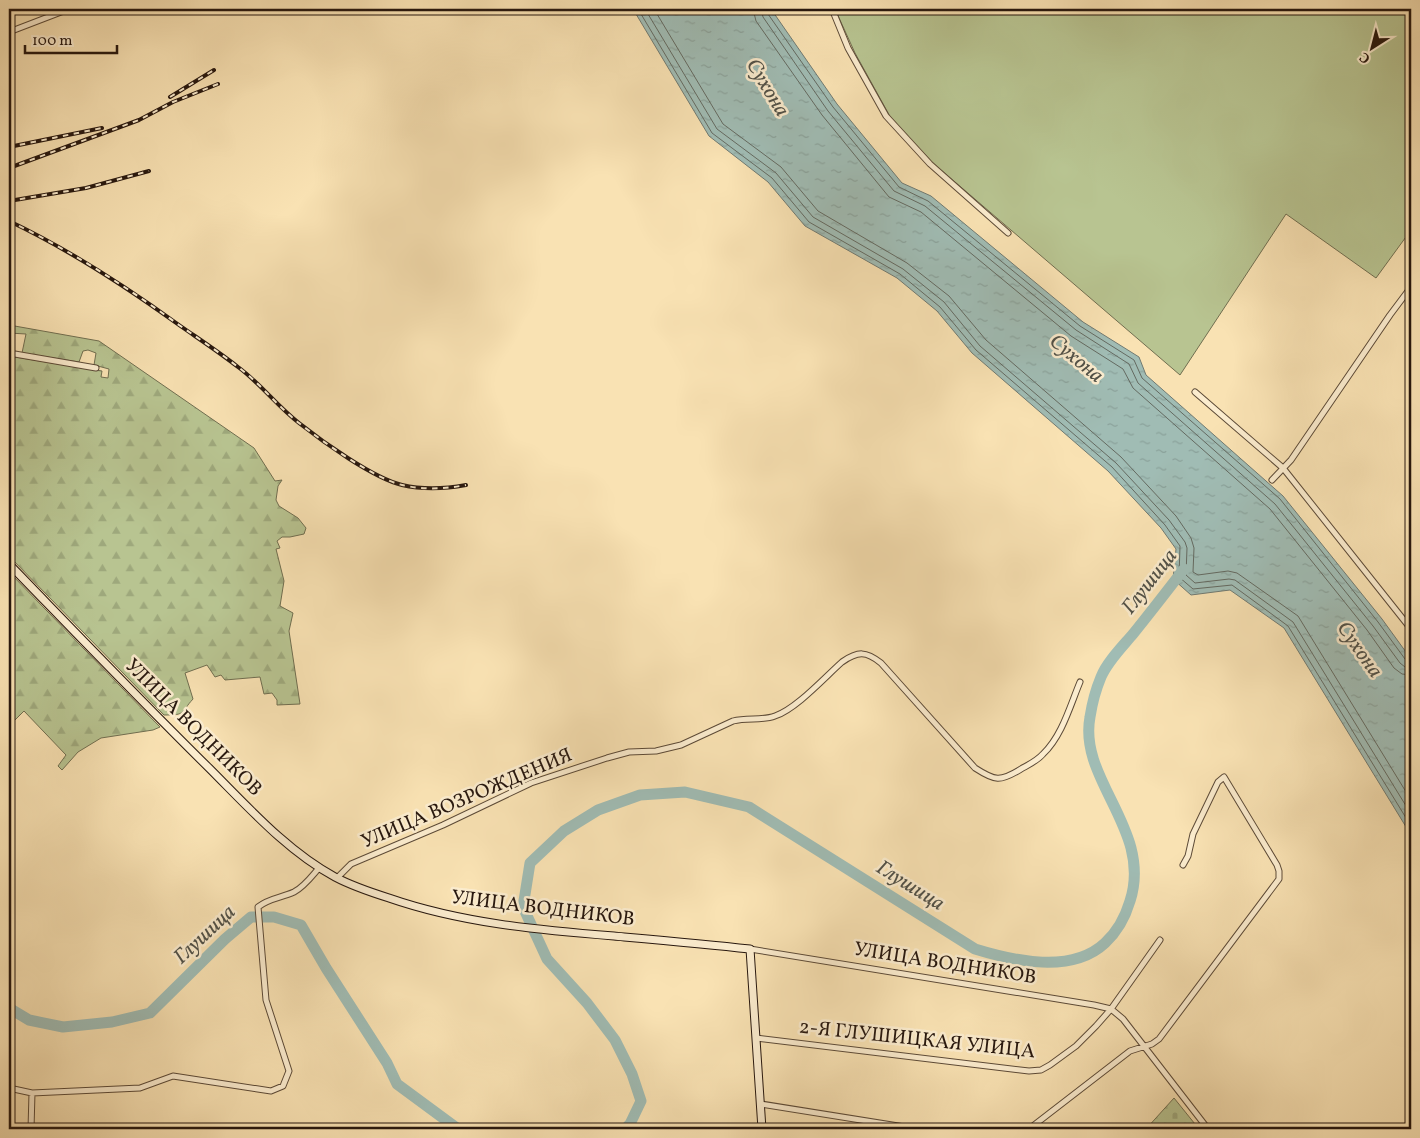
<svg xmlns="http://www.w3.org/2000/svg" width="1420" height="1138" font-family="Vollkorn,serif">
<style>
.forest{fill:url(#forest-firs);stroke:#706e50}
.cemetery{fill:url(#cemetery-stones);stroke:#706e50}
.green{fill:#b8c491;stroke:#706e50}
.water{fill:url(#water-ripples);stroke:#707a72}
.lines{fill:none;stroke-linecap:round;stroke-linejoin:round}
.shore{stroke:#646a61;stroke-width:1}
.river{stroke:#a0bcb4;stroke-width:11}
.minor-casing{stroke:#5c4a37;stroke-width:7}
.secondary-casing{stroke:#27170e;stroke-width:9}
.minor{stroke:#fbecce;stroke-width:5}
.secondary{stroke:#fbecce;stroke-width:7}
.rail-casing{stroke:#27170e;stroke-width:4}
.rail{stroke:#fbecce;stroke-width:2;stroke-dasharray:5.5;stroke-linecap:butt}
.labels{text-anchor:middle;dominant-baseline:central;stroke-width:5;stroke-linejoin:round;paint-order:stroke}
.street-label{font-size:20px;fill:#27170e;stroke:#fbecce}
.water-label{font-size:21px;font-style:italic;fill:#515148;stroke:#fbecce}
</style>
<defs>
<pattern id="forest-firs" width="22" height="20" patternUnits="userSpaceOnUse" patternTransform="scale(1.25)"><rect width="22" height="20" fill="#b8c491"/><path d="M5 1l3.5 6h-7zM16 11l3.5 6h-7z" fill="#9ea87c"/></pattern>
<pattern id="cemetery-stones" width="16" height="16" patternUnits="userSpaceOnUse" patternTransform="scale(1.25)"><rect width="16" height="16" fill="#b8c491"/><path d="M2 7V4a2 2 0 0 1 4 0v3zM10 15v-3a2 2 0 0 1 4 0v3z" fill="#9ea87c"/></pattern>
<pattern id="water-ripples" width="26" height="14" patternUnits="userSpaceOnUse" patternTransform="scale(1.25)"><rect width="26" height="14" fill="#a0bcb4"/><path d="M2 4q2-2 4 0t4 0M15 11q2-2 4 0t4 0" fill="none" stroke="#8aa19a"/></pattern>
</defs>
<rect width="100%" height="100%" fill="#f9e2b3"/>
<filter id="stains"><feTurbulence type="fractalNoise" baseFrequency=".004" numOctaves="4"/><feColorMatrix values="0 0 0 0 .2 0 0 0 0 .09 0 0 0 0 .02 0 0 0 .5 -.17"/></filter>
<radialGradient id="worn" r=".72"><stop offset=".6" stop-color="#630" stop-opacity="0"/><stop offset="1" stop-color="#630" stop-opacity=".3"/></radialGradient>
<path class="forest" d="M 9,325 L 99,341 L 254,448 L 275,481 L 282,480 L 278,486 L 276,500 L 279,506 L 298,518 L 306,528 L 304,534 L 290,537 L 282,537 L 277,541 L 280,548 L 276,549 L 284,581 L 280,606 L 293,613 L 289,631 L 300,704 L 277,705 L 277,700 L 272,693 L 264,694 L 260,677 L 225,680 L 221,675 L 215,677 L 207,665 L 185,673 L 193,699 C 180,713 187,715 164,715 L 9,556 L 9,356 L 102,371 L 101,377 L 108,378 L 109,369 L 94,365 L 96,353 L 88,350 L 83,351 L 79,362 L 22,353 L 26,334 L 9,333 Z
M 9,572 L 160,727 L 153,730 L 101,738 L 78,752 L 62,770 L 58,766 L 66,755 L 24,711 L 9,726 Z"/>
<path class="cemetery" d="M 1174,1098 L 1199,1129 L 1146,1129 Z"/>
<path class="green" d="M 835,9 L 1411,9 L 1411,230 L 1376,278 L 1286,214 L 1180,375 L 934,164 L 892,120 L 855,53 Z"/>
<path class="water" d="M 633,9 L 771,9 L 837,104 L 902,183 L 931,196 L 1083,322 L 1139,357 L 1146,375 L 1283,496 L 1382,619 L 1411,659 L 1411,835 L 1284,628 L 1230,590 L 1191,595 L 1173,579 L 1176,549 L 1161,528 L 1108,471 L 972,353 L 937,311 L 897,278 L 805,226 L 768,182 L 709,136 Z"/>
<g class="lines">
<path class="shore" d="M 638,9 L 712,133 L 772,178 L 809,222 L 900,274 L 940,307 L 976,350 L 1112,467 L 1165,525 L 1180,546 L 1179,577 L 1193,589 L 1232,585 L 1288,626 L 1411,826
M 645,9 L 717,129 L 776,173 L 813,217 L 903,269 L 944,302 L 980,346 L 1116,463 L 1169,520 L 1185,542 L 1187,548 L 1186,575 L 1195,583 L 1229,579 L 1235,580 L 1293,622 L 1411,814
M 654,9 L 723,124 L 781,167 L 818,211 L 907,263 L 949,296 L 986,340 L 1121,457 L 1176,516 L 1191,538 L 1194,548 L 1193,572 L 1198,575 L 1228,571 L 1237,573 L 1298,616 L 1411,800
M 753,9 L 756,21 L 822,115 L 889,197 L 921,212 L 1071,336 L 1123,369 L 1133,388 L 1270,509 L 1367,630 L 1394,668 L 1402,674 L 1411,675
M 761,9 L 763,17 L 828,111 L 894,191 L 925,206 L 1076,330 L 1129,364 L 1138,383 L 1275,504 L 1373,626 L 1400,663 L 1405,667 L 1411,668
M 767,9 L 768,14 L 833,107 L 899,187 L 928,201 L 1080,326 L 1134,360 L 1142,378 L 1280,499 L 1378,622 L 1405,659 L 1411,661"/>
<path class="river" d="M 9,1008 L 29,1020 L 63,1027 L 112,1022 L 150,1013 L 225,939 L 251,917 L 274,917 L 301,925 L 326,968 L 387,1063 L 397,1084 L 458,1129
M 625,1129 L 630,1124 L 641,1101 L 632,1074 L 615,1040 L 587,1003 L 547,959 L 523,907 L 530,863 L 564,831 L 598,810 L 640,795 L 685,792 L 749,807 L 975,949 C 1014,961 1072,974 1105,943 C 1118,931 1125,918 1130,901 C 1153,830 1078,780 1090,717 C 1092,704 1096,689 1101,677 C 1107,662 1122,647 1133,634 C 1150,613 1167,591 1184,569"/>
<defs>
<path id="minor" d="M 832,9 L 848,48 L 886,116 L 930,164 L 1008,233
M 9,32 L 69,9
M 9,353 L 96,368
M 1195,392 L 1283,468 L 1411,629
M 1272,480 L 1291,460 L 1390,315 L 1411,287
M 337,878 L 351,864 L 443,825 L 531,783 L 607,758 L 629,752 L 656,751 L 681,745 L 733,721 C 747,717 762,721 775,716 C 796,709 824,678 842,662 C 858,651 866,651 881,663 L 975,768 C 995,781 1000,782 1021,769 C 1028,765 1037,761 1043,754 C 1062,736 1070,706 1080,682
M 750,949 L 1094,1005 L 1111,1009 L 1123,1019 L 1208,1129
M 756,1038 L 1029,1071 L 1041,1070 L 1050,1065 L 1076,1046 L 1096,1026 L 1111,1009 L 1160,940
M 9,1088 L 32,1093 L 140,1088 L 173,1076 L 271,1091 L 283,1086 L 289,1071 L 266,1000 L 258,907 C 269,898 281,898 294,892 C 304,887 312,876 319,868
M 761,1104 L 917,1129
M 31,1129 L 32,1093
M 1029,1129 L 1130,1051 L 1152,1044 L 1159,1039 L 1279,879 L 1279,871 L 1277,865 L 1224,777 L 1218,782 L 1193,834 L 1188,856 L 1183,865"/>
<path id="secondary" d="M 9,564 C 75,632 141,701 209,768 C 248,807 287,851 335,877 C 352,886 370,892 389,898 C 461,923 538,930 614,936 C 659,940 705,944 750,949 L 762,1129"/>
</defs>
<use href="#minor" class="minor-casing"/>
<use href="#secondary" class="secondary-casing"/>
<use href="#minor" class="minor"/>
<use href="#secondary" class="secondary"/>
<defs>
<path id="rail" d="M 170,97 L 214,70
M 9,147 L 102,128
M 9,168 L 139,120 L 173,102 L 218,84
M 9,201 L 86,188 L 149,171
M 9,221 C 70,250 125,286 179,325 C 199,339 219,352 238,367 C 260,383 277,406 299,423 C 323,442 373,478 402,485 C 424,490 444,489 466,485"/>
</defs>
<use href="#rail" class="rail-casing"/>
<use href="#rail" class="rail"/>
</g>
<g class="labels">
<g class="street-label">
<text transform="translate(193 728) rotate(45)">УЛИЦА ВОДНИКОВ</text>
<text transform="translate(467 799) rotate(-23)">УЛИЦА ВОЗРОЖДЕНИЯ</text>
<text transform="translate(543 909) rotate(7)">УЛИЦА ВОДНИКОВ</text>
<text transform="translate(945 964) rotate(9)">УЛИЦА ВОДНИКОВ</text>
<text transform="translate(917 1040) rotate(6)">2-Я ГЛУШИЦКАЯ УЛИЦА</text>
</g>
<g class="water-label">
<text transform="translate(767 88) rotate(59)">Сухона</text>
<text transform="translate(1076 359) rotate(40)">Сухона</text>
<text transform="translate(1150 582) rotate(-52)">Глушица</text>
<text transform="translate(1359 650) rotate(55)">Сухона</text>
<text transform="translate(910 886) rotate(32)">Глушица</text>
<text transform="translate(205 935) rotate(-43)">Глушица</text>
</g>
</g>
<rect width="1420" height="1138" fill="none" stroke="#f9e2b3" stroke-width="30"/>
<rect x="10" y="10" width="1400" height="1118" fill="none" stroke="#27170e" stroke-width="2.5"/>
<rect x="15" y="15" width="1390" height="1108" fill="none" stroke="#27170e"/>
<g transform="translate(1372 48) rotate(216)" stroke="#fbecce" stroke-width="4" paint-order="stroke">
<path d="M0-4L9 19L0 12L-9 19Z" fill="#27170e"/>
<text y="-8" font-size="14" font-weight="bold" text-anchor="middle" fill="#27170e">С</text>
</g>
<path d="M25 45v8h92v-8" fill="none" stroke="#27170e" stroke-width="2.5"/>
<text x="32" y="45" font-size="15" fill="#27170e" stroke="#fbecce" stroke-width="4" paint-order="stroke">100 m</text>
<rect width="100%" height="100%" filter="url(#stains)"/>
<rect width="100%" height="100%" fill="url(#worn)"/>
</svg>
